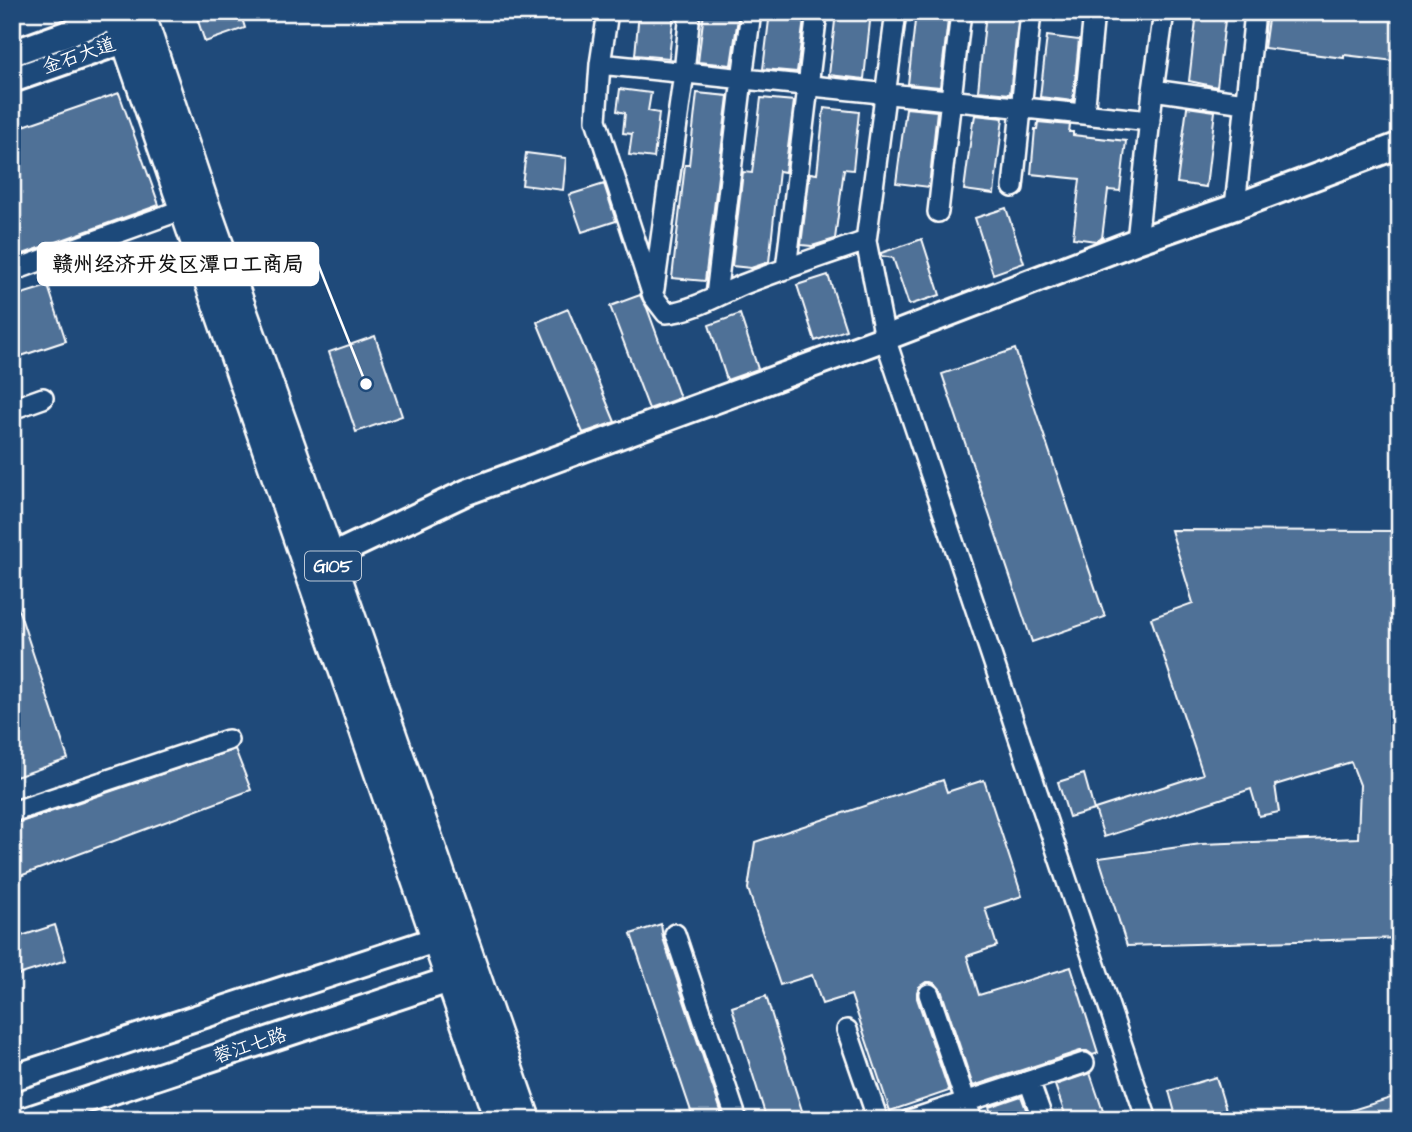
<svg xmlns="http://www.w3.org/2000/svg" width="1412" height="1132" font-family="'Architects Daughter','LXGW WenKai TC',sans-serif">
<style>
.building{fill:#507197;stroke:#fff;stroke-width:2}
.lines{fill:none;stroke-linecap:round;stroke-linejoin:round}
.minor-casing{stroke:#fff;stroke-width:24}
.major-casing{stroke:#fff;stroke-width:30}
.highway-casing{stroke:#fff;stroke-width:33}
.minor{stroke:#1f4a7a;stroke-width:19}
.major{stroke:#1f4a7a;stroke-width:24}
.highway{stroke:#1f4a7a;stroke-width:28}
.labels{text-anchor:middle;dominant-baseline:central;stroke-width:6;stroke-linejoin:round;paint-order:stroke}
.shield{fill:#1f4a7a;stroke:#bcc9d7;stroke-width:2}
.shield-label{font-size:18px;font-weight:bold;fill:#fff}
.street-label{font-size:19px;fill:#fff;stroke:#1f4a7a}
.leader{fill:none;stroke:#fff;stroke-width:2.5}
.callout-dot{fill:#fff;stroke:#1f4a7a;stroke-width:2.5}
.callout{fill:#fff;stroke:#fff;stroke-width:2.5}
.callout-label{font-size:21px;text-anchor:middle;font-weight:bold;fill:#111}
</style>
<rect width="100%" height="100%" fill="#1f4a7a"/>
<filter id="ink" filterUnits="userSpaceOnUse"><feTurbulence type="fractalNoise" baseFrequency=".0143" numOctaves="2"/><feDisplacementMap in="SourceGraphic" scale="14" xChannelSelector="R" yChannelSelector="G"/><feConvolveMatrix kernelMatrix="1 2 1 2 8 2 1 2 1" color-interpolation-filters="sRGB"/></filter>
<g filter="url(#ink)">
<path class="building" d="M 195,12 L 240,12 L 245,28 L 205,42 Z
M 639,12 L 674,12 L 669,58 L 635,55 Z
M 704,12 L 739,12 L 731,65 L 698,62 Z
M 770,12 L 805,12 L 797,72 L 763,69 Z
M 836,12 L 871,12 L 864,79 L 829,75 Z
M 916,12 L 949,12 L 940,87 L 908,84 Z
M 986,12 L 1019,12 L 1010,94 L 978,91 Z
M 1197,12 L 1226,12 L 1217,87 L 1189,81 Z
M 1269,12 L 1400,12 L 1394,61 L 1344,55 L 1344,58 L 1264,48 Z
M 1047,36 L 1079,40 L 1073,101 L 1040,97 Z
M 620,89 L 651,93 L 648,111 L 659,113 L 654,158 L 629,155 L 632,134 L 623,133 L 625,113 L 617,111 Z
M 119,93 L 159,205 L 12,258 L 12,130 Z
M 697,93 L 728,96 L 705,281 L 672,278 L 685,165 L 689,165 Z
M 761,98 L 794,101 L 785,172 L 779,171 L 769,262 L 751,268 L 732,266 L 743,172 L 752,173 Z
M 1187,107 L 1215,111 L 1206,187 L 1177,183 Z
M 824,108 L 859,112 L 853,170 L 844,169 L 835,239 L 812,246 L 801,245 L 810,173 L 817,174 Z
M 906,108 L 937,111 L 929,187 L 896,183 Z
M 975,115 L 1003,118 L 994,194 L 964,190 L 973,121 L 974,121 Z
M 1038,122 L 1070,125 L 1069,132 L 1073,132 L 1073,135 L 1126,141 L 1120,191 L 1108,190 L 1102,238 L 1096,241 L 1073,238 L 1080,179 L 1031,174 L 1035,129 L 1037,129 Z
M 526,153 L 566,158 L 563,190 L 522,185 Z
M 604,184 L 616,221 L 582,232 L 569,195 Z
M 1006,208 L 1024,263 L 993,274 L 975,218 Z
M 922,239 L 940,295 L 909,305 L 893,258 L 881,256 L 881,253 Z
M 828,275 L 846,330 L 815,341 L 797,285 Z
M 48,286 L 66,341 L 12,359 L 12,297 Z
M 640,295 L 647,308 L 680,398 L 649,409 L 610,306 Z
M 568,309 L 615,422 L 583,433 L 537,322 Z
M 740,314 L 758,369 L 727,380 L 709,325 Z
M 375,336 L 402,416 L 356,432 L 329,352 Z
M 1015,349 L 1105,617 L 1032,642 L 942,374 Z
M 1171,530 L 1400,531 L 1400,938 L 1127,946 L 1099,858 L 1201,844 L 1358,838 L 1360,785 L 1351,762 L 1275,785 L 1279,812 L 1259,816 L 1251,789 L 1104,837 L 1095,809 L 1203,774 L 1151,618 L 1193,603 Z
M 15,599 L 68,759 L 16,777 L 12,764 L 12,600 Z
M 235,749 L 251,790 L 12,879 L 12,825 Z
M 1084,774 L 1094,810 L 1069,817 L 1058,782 Z
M 943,780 L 947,792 L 984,780 L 1022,896 L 985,908 L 997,946 L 967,956 L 979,995 L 1071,967 L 1098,1053 L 1093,1055 L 1087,1051 L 1080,1051 L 973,1086 L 941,990 L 936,984 L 931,982 L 926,982 L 919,987 L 917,992 L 917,998 L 949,1091 L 890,1111 L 851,995 L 822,1004 L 812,975 L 780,985 L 748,889 L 755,842 Z
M 661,924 L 663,938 L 724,1120 L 694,1120 L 631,934 Z
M 55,925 L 66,960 L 12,977 L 12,939 Z
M 766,996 L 779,1038 L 805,1120 L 767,1120 L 736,1021 L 732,1007 Z
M 1090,1073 L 1106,1120 L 1067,1120 L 1055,1085 Z
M 1216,1077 L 1226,1110 L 1194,1120 L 1177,1120 L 1169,1091 Z
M 1400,1095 L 1400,1120 L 1333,1120 L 1333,1116 Z
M 1021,1096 L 1030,1120 L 993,1120 L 989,1107 Z"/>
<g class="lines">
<defs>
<path id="minor" d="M 608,12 L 600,64 L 596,120 L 653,296 L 666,313 C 690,312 719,295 742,285 C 783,269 825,255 866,241
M 896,12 L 866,241 L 885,338 L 1147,1120
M 600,64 L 1150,121
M 1153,90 L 1245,103
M 1084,114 L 1094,12
M 1013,187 L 1031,12
M 1235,207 L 1255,12
M 938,212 L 961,12
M 1137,241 L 1153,90 L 1164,12
M 786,269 L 817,12
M 12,271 L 184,209
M 654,289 L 684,73 L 690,12
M 716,296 L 742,79 L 751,12
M 12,409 L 43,398
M 12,812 L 228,740
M 675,934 L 737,1120
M 929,994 L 972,1120
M 847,1030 L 878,1120
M 1029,1081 L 1043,1120
M 910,1120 L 1084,1063"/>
<path id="major" d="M 12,53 L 128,12
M 12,80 L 144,34
M 330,557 L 467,492 L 885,338 L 1137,241 L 1235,207 L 1400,145
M 12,1078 L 453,934
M 26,1120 L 467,974"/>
<path id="highway" d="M 116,12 L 499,1120
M 140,12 L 204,203 L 330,557 L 526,1120"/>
</defs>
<use href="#minor" class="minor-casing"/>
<use href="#major" class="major-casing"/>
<use href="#highway" class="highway-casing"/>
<use href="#minor" class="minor"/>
<use href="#major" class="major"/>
<use href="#highway" class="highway"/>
</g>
</g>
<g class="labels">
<rect class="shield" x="305" y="551.5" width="56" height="29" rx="5"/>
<g class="shield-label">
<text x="333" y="566">G105</text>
</g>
<g class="street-label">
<text transform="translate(79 56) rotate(-19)">金石大道</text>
<text transform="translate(250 1046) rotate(-18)">蓉江七路</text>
</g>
</g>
<path class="leader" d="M366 384L318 264"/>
<circle class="callout-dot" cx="366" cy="384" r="7"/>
<rect class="callout" x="38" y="243" width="280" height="42" rx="7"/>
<g class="callout-label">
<text x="178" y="271">赣州经济开发区潭口工商局</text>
</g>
<rect width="1412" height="1132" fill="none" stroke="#1f4a7a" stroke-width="42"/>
<rect x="21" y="21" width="1370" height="1090" fill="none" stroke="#fff" stroke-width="2.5" filter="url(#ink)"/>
</svg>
